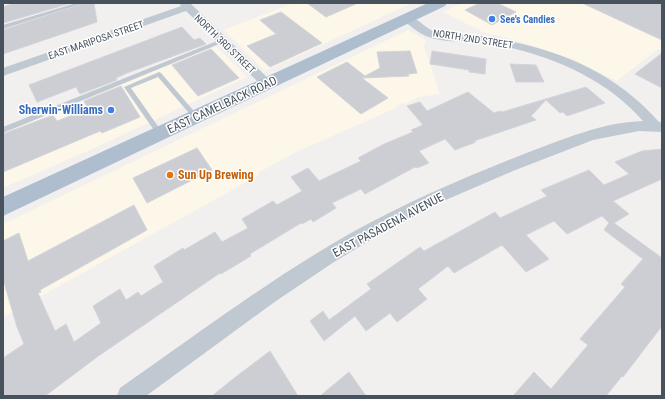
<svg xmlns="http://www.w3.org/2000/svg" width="665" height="399" font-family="'Roboto Condensed',sans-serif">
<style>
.commercial{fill:#fcf7e9}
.building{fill:#ccced4;stroke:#d3d5db}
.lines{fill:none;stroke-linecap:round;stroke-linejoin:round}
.service{fill:#c0c9d1;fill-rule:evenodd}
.minor{fill:#c0c9d1;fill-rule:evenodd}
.primary{fill:#afbece;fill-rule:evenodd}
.shop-dot{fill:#3f7fe0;stroke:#fff;stroke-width:1.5}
.food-dot{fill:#e8710a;stroke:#fff;stroke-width:1.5}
.labels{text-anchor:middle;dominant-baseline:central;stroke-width:3;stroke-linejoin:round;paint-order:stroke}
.far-shop-label{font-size:10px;font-weight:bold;fill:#366cbe;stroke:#fff;text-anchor:start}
.far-street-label{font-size:10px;fill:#47525d;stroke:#fff}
.street-label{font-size:12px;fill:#47525d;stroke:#fff}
.shop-label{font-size:12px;font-weight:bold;fill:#366cbe;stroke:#fff;text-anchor:end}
.food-label{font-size:12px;font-weight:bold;fill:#c56008;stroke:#fff;text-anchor:start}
</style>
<rect width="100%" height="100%" fill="#f2efef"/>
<path class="commercial" d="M 293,3 L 412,3 L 265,71 L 224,30 Z
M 462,3 L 662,3 L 662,51 L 658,49 L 617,81 L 572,59 L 511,39 L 485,33 L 443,12 Z
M 408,30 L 426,40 L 424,46 L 440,94 L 418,97 L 405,104 L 403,103 L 396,106 L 396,108 L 296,152 L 258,173 L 259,175 L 3,317 L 3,224 Z
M 216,46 L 247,77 L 92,149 L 3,188 L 3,133 Z"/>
<path class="building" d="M 15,3 L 71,3 L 3,23 L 3,7 Z
M 85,3 L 94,3 L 97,22 L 3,54 L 3,30 Z
M 307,3 L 358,3 L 326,17 Z
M 480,3 L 497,3 L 516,12 L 492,25 L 465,10 Z
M 582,3 L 662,3 L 662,40 L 649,34 Z
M 281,12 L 322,43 L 270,67 L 247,46 L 276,34 L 260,20 Z
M 182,27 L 194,40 L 200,38 L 206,44 L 127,73 L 116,78 L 117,80 L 80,94 L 76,87 L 37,102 L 29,85 Z
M 211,49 L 239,78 L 198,96 L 172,65 Z
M 410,51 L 417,73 L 408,74 L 409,76 L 362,78 L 388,98 L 361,114 L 317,77 L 347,62 L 365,76 L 380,68 L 377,52 Z
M 432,51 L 486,59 L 485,74 L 469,72 L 469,70 L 430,64 Z
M 662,53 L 662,88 L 635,74 Z
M 510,64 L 536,65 L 544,82 L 516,82 Z
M 121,86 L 140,117 L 102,133 L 100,131 L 3,172 L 3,134 L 53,115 L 57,121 L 88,109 L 84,101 Z
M 586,87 L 605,103 L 567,116 L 563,112 L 560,113 L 546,100 L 531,116 L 536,120 L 474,141 L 476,142 L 455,150 L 445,139 L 419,151 L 429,163 L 417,168 L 415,167 L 365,194 L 361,189 L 332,203 L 336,208 L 313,222 L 311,219 L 302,224 L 301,223 L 250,254 L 251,256 L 221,274 L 220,273 L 97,357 L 45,396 L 3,396 L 3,358 L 24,344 L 17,327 L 3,279 L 3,241 L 19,233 L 28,261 L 134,205 L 147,230 L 40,290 L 41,292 L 38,293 L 55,331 L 66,324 L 74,342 L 101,323 L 93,306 L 120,289 L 126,300 L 138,292 L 141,296 L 163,282 L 154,266 L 183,248 L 184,250 L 215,232 L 222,242 L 248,228 L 242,219 L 273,201 L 277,205 L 302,191 L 291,177 L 308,168 L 319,181 L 361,161 L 358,158 L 384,144 L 413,132 L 411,130 L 423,125 L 407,106 L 420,102 L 427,111 L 468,92 L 494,113 L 500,111 L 502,112 Z
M 197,148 L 212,170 L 147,203 L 133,178 Z
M 662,149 L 662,179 L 613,201 L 629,214 L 614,223 L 662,258 L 662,326 L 623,377 L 622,376 L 606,396 L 513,396 L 534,372 L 551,389 L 588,345 L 580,339 L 625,287 L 621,284 L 643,259 L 604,230 L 609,223 L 602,216 L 567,234 L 554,221 L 526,235 L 549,259 L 526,272 L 502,245 L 454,273 L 448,266 L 418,289 L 427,299 L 397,322 L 390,313 L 366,331 L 355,316 L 324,341 L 310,321 L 323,311 L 329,320 L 371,289 L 367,284 L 420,247 L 424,251 L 495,212 L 500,218 L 547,196 L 541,190 L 589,170 L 604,185 L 629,174 L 615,162 L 642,151 Z
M 270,351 L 298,396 L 212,396 L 233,379 Z
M 349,372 L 366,396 L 320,396 Z"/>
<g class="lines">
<path class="service" d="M 76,3 L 84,3 L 3,29 L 3,25 Z
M 222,39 L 225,41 L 224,42 L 3,133 L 3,127 Z
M 159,72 L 161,73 L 199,117 L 198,119 L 194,119 L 158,77 L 131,88 L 162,132 L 164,134 L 162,136 L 158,136 L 124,87 Z"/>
<path class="minor" d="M 179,3 L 190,3 L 271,81 L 273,84 L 271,87 L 267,88 L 263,87 L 186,11 L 3,76 L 3,68 L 181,6 Z
M 407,15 C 419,18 426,30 438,33 C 454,36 471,34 487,37 C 555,48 613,70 659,122 L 662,122 L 662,132 L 639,131 L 593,140 L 513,171 L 448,199 L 384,232 L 334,262 L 276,301 L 146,396 L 117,396 L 120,388 C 196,335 270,279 351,233 C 407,202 465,177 524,154 C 562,140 602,122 643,121 C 604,76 544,52 486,43 C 466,40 444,44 426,36 C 417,32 410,26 403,20 L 402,18 L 403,16 Z"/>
<path class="primary" d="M 428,3 L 447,3 L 445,6 L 3,216 L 3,197 Z"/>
</g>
<g class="shop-dot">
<circle cx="492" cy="19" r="4"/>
<circle cx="111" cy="110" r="4"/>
</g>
<circle class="food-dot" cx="170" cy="175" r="4"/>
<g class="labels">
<g class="far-shop-label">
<text x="500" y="19">See's Candies</text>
</g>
<g class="far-street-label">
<text transform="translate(473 39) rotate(9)">NORTH 2ND STREET</text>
<text transform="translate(96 40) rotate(-19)">EAST MARIPOSA STREET</text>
<text transform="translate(225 44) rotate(44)">NORTH 3RD STREET</text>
</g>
<g class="street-label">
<text transform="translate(222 105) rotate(-25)">EAST CAMELBACK ROAD</text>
<text transform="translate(388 225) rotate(-28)">EAST PASADENA AVENUE</text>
</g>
<g class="shop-label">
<text x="103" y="110">Sherwin-Williams</text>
</g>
<g class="food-label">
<text x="178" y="175">Sun Up Brewing</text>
</g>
</g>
<rect width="665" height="399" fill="none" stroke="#47525d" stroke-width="8"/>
</svg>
